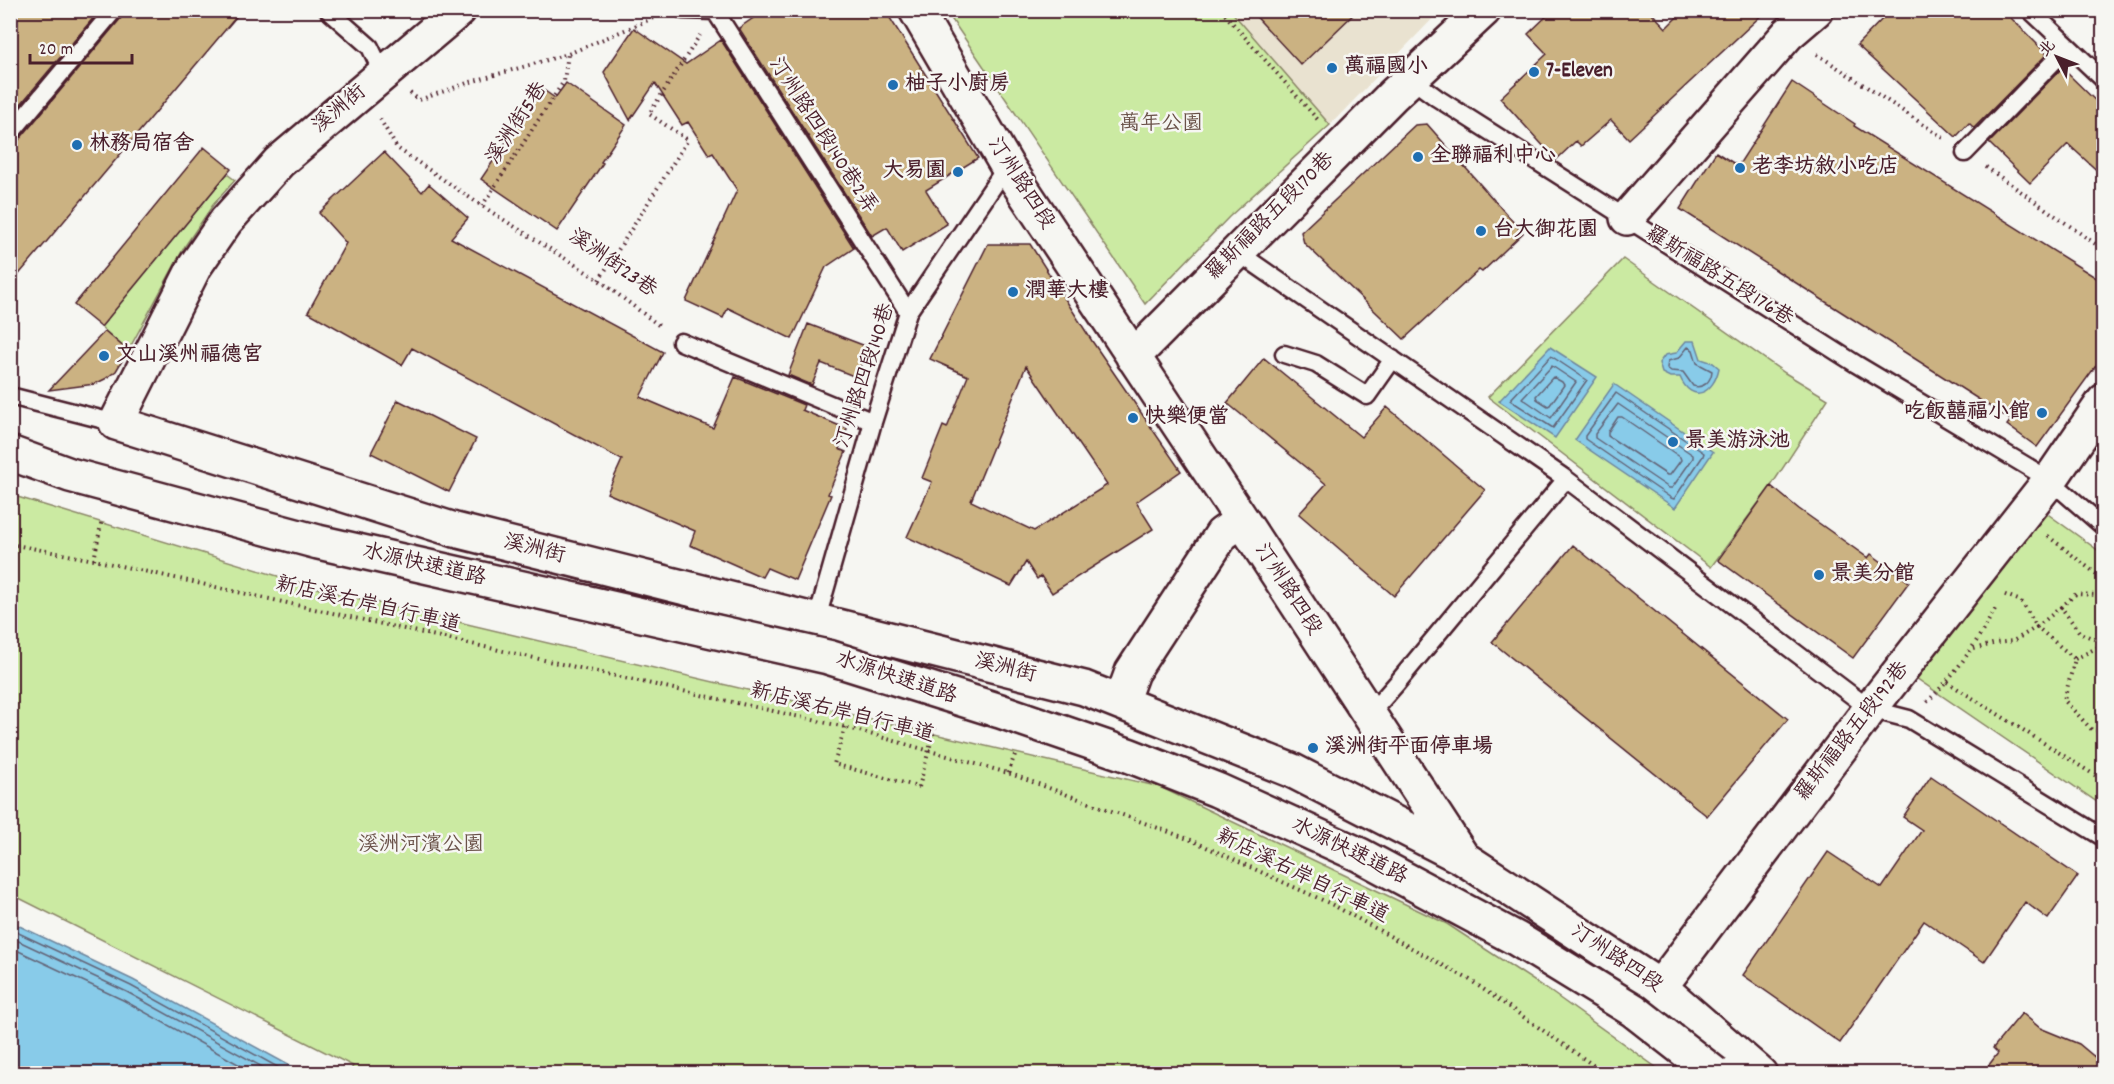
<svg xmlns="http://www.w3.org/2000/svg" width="2114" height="1084" font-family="Dekko,'LXGW WenKai TC',sans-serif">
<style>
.built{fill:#e9e2d0}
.green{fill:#cbeaa2;stroke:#8a8466;stroke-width:1.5}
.water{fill:#88cbe9;stroke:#6f869d;stroke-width:1.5}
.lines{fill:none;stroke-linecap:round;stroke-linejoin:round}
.shore{stroke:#636477;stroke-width:1.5}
.building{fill:#cbb282;stroke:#4a1f2b;stroke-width:1.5;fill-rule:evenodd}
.lane-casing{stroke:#4a1f2b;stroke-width:21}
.street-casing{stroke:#4a1f2b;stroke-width:38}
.path{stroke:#4a1f2b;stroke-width:4;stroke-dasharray:1.5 4.5;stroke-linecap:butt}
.lane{stroke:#f6f6f2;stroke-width:16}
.street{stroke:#f6f6f2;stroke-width:33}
.highway-bridge-casing{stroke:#4a1f2b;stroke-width:38;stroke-linecap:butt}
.path-bridge{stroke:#4a1f2b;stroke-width:4;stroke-dasharray:1.5 4.5;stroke-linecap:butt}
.highway-bridge{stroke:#f6f6f2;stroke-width:33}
.poi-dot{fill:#1f6fb2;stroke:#f6f6f2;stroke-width:2}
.labels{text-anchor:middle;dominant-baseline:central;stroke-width:5;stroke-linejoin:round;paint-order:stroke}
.poi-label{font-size:21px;font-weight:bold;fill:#4a1f2b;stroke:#f6f6f2;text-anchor:start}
.street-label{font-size:21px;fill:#4a1f2b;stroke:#f6f6f2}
.park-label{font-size:21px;fill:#6a5249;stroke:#f6f6f2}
</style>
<rect width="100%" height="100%" fill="#f6f6f2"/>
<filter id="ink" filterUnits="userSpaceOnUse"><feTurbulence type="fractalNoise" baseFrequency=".0167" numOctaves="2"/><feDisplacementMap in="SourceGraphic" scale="12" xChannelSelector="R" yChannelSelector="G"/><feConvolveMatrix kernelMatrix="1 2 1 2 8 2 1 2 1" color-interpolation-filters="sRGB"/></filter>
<g filter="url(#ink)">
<path class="built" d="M 1231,11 L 1440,11 L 1330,125 Z"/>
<path class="green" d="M 946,11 L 1231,11 L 1330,125 L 1229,217 L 1145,304 Z
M 227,174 L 235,180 L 213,205 L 185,246 L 128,351 L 101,327 Z
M 1623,259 L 1785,373 L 1828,399 L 1771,486 L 1711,567 L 1488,397 Z
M 11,495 L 327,591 L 1160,787 L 1447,924 L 1551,992 L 1664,1073 L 349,1073 L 353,1066 L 11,894 Z
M 2045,512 L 2103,554 L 2103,806 L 1916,678 Z"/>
<path class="water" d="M 1686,341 L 1695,341 L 1701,359 L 1713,363 L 1719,368 C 1714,393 1692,405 1680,377 L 1670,377 L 1662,373 L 1659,363 L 1665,355 L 1676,353 Z
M 1550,347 L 1597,377 L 1555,438 L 1499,401 Z
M 1614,384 L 1713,452 L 1675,508 L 1575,440 Z
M 11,922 L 133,980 L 303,1073 L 11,1073 Z"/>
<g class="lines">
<path class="shore" d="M 1688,347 L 1693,350 L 1697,363 L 1712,371 C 1711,381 1704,389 1693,386 L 1683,372 L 1671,371 L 1667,368 L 1668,361 L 1679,358 Z
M 1551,356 L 1587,380 L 1553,428 L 1510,400 Z
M 1552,366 L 1576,382 L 1551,418 L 1522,398 Z
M 1553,377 L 1562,382 L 1564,385 L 1550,405 L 1548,406 L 1537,399 L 1536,396 Z
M 1616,393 L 1704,453 L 1703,456 L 1674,499 L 1671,498 L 1585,439 L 1585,436 Z
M 1618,404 L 1693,455 L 1693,458 L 1672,488 L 1669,488 L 1595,438 L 1595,434 Z
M 1618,417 L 1622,417 L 1680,457 L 1681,460 L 1670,475 L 1667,475 L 1608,436 L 1608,432 Z
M 10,929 L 131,986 L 290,1074
M 10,937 L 127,992 L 275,1074
M 10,947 L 123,1000 L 256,1074"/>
</g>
<path class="building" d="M 10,10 L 100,10 L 10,117 Z
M 124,10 L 242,10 L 10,285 L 10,144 L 18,141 L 122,17 Z
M 765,10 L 885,10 L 978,158 L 926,190 L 947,224 L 902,252 L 887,227 L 872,236 L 739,28 Z
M 1250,10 L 1358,10 L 1301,65 Z
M 1553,10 L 1649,10 L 1666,28 L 1684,10 L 1767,10 L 1629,139 L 1611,120 L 1581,146 L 1576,141 L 1556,160 L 1500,98 L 1547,54 L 1528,34 Z
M 1891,10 L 2003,10 L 2047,54 L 1974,128 L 1969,123 L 1956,137 L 1857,45 Z
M 634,28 L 686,64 L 721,40 L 854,248 L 826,267 L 792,339 L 728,308 L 723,318 L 686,301 L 737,190 L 713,153 L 709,155 L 688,122 L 682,125 L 655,83 L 630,120 L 604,72 Z
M 2062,68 L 2103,108 L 2103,176 L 2068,144 L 2030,183 L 1989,143 Z
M 1792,82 L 1855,124 L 1854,126 L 2103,282 L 2103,356 L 2037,447 L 2007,425 L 2011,420 L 1680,209 L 1716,152 L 1738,166 Z
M 566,83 L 626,125 L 601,162 L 603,163 L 557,231 L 481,179 L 542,89 L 555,98 Z
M 1427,124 L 1523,233 L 1482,272 L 1479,270 L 1404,339 L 1304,243 L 1301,232 L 1415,125 Z
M 204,147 L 231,169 L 101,327 L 74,305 Z
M 384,152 L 422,192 L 429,184 L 468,218 L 451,238 L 663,352 L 640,397 L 713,428 L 735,377 L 804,405 L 802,410 L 847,429 L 839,449 L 846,452 L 828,494 L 831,495 L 795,580 L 767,568 L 762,577 L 690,545 L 695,531 L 607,493 L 622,460 L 412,348 L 402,365 L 308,312 L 346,243 L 319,213 Z
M 988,244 L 1030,244 L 1092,341 L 1181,471 L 1136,502 L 1153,529 L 1052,593 L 1041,576 L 1037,579 L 1026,562 L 1011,586 L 907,537 L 932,482 L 922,478 L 943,426 L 947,428 L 968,376 L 930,359 ZM 1026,366 L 1107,485 L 1034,531 L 971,501 Z
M 808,324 L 868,347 L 856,377 L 821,363 L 812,385 L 788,375 Z
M 105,331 L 128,351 L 116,371 L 105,379 L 95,384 L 49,390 Z
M 1264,358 L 1361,437 L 1387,407 L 1485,490 L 1394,596 L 1299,514 L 1326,484 L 1227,403 Z
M 398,400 L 476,439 L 449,492 L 371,453 Z
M 1771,486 L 1799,509 L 1868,558 L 1871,554 L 1909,582 L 1853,658 L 1718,560 Z
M 1573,545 L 1788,719 L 1707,816 L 1492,642 Z
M 1931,776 L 2078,876 L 2048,919 L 2025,902 L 1984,962 L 1924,921 L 1840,1043 L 1743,975 L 1828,852 L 1882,888 L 1922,830 L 1903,817 Z
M 2022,1013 L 2040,1028 L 2079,1044 L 2103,1064 L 2103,1074 L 1982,1074 L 1998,1053 L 1993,1048 Z"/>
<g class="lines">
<defs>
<path id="lane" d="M 328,10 L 370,47 L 383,74
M 683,10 L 715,11 L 908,312
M 2030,10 L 2104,80
M 1410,78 L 1437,98 L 1856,364 L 2050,480 L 2104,527
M 10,134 L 114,10
M 1965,153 L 2068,47
M 1236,251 L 1566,479 L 1870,709 L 1909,719 L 2104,838
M 681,342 L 873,422
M 1284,354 L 1316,364 L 1367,396 L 1393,359
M 10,396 L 116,423
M 816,622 L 873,422 L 908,312 L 1007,166
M 1369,715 L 1397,683 L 1566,479"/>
<path id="street" d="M 459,10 L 279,162 L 226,221 L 195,266 L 116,423 L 455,530 L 1084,688 L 1293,771 L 1463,858
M 916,10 L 1007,166 L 1242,520 L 1463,858 L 1660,987 L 1760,1074
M 1627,218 L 1788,34 L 1816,10
M 1133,357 L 1393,95 L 1484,10
M 1121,702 L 1132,672 L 1222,534 L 1242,520
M 1660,987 L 1870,709 L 2050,480 L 2104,401"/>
</defs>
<use href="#lane" class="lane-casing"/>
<use href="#street" class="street-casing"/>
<path class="path" d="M 1221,10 L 1319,121
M 1817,54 L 1945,139
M 410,93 L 419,100 L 467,83 L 568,54 L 658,16
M 380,119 L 397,148 L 482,206 L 599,280 L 661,327
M 1986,167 L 2104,250
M 482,206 L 564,81 L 568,54
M 599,280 L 688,140 L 649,114 L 700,35
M 2048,536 L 2104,580
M 10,544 L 94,560 L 845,727 L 1008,773 L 1191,840 L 1331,904 L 1470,980 L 1606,1074
M 94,560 L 102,519
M 2104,600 L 2096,595 L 2076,594 L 2061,607 L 2080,633 L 2104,643
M 2061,607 L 2037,627 L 2075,659 L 2064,700 L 2092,730 L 2104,731
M 1974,649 L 1996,643 L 2013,641 L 2037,627 L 2021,601 L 2003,594
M 2075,659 L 2104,644
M 1947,682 L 2104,781
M 1927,702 C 1957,672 1975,646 1995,609
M 845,727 L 834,764 L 919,787
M 1008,773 L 1016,752"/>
<use href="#lane" class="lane"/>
<use href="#street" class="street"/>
<defs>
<path id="highway-bridge" d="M 10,453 L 70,475 L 318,542 L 828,657 L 1000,711 L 1128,755 L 1217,790 L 1360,855 L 1517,939 L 1633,1010 L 1715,1074"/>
</defs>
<use href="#highway-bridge" class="highway-bridge-casing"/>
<path class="path-bridge" d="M 919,787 L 935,727"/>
<use href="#highway-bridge" class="highway-bridge"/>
</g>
</g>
<g class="poi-dot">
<circle cx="1332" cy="68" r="6"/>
<circle cx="1534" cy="72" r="6"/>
<circle cx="893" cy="85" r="6"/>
<circle cx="77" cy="145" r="6"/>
<circle cx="1418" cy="157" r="6"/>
<circle cx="1740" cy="168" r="6"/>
<circle cx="958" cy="172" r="6"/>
<circle cx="1481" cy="231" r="6"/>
<circle cx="1013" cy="292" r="6"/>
<circle cx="104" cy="356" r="6"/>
<circle cx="2042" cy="413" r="6"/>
<circle cx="1133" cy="418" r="6"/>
<circle cx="1673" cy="442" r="6"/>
<circle cx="1819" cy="575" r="6"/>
<circle cx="1313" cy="748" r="6"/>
</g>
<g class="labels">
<g class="poi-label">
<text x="1344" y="68">萬福國小</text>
<text x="1546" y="72">7-Eleven</text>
<text x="905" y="85">柚子小廚房</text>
<text x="89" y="145">林務局宿舍</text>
<text x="1430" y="157">全聯福利中心</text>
<text x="1752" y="168">老李坊敘小吃店</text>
<text x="946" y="172" text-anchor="end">大易園</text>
<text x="1493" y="231">台大御花園</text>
<text x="1025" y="292">潤華大樓</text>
<text x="116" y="356">文山溪州福德宮</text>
<text x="2030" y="413" text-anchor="end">吃飯囍福小館</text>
<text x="1145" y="418">快樂便當</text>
<text x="1685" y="442">景美游泳池</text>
<text x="1831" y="575">景美分館</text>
<text x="1325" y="748">溪洲街平面停車場</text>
</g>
<g class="street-label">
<text transform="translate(340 110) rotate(-40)">溪洲街</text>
<text transform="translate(518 124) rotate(-57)">溪洲街5巷</text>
<text transform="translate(822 136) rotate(57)">汀州路四段140巷2弄</text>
<text transform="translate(1020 184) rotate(57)">汀州路四段</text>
<text transform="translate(1271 217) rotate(-45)">羅斯福路五段170巷</text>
<text transform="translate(612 264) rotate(35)">溪洲街23巷</text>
<text transform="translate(1719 277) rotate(32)">羅斯福路五段176巷</text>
<text transform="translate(866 376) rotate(-72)">汀州路四段140巷</text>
<text transform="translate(534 550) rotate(14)">溪洲街</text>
<text transform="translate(424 566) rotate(13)">水源快速道路</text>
<text transform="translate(1287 590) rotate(57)">汀州路四段</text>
<text transform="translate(368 606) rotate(13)">新店溪右岸自行車道</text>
<text transform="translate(1005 669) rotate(14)">溪洲街</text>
<text transform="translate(896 679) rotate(18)">水源快速道路</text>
<text transform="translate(842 714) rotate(14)">新店溪右岸自行車道</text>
<text transform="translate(1853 732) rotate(-52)">羅斯福路五段192巷</text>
<text transform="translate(1349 852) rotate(26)">水源快速道路</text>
<text transform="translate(1302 877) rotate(26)">新店溪右岸自行車道</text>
<text transform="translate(1616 959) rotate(34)">汀州路四段</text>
</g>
<g class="park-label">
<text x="1161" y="125">萬年公園</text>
<text x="421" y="846">溪洲河濱公園</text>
</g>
</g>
<rect width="2114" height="1084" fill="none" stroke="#f6f6f2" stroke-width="36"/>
<rect x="18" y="18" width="2078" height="1048" fill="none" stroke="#4a1f2b" stroke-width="2" filter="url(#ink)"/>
<g transform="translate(2057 57) rotate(312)" stroke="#f6f6f2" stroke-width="4.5" paint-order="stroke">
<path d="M0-4.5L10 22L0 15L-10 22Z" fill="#4a1f2b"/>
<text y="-9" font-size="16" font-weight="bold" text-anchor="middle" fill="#4a1f2b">北</text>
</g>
<path d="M30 54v9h102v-9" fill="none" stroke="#4a1f2b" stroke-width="3"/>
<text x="39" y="54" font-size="18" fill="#4a1f2b" stroke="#f6f6f2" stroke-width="4.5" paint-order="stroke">20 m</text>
</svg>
